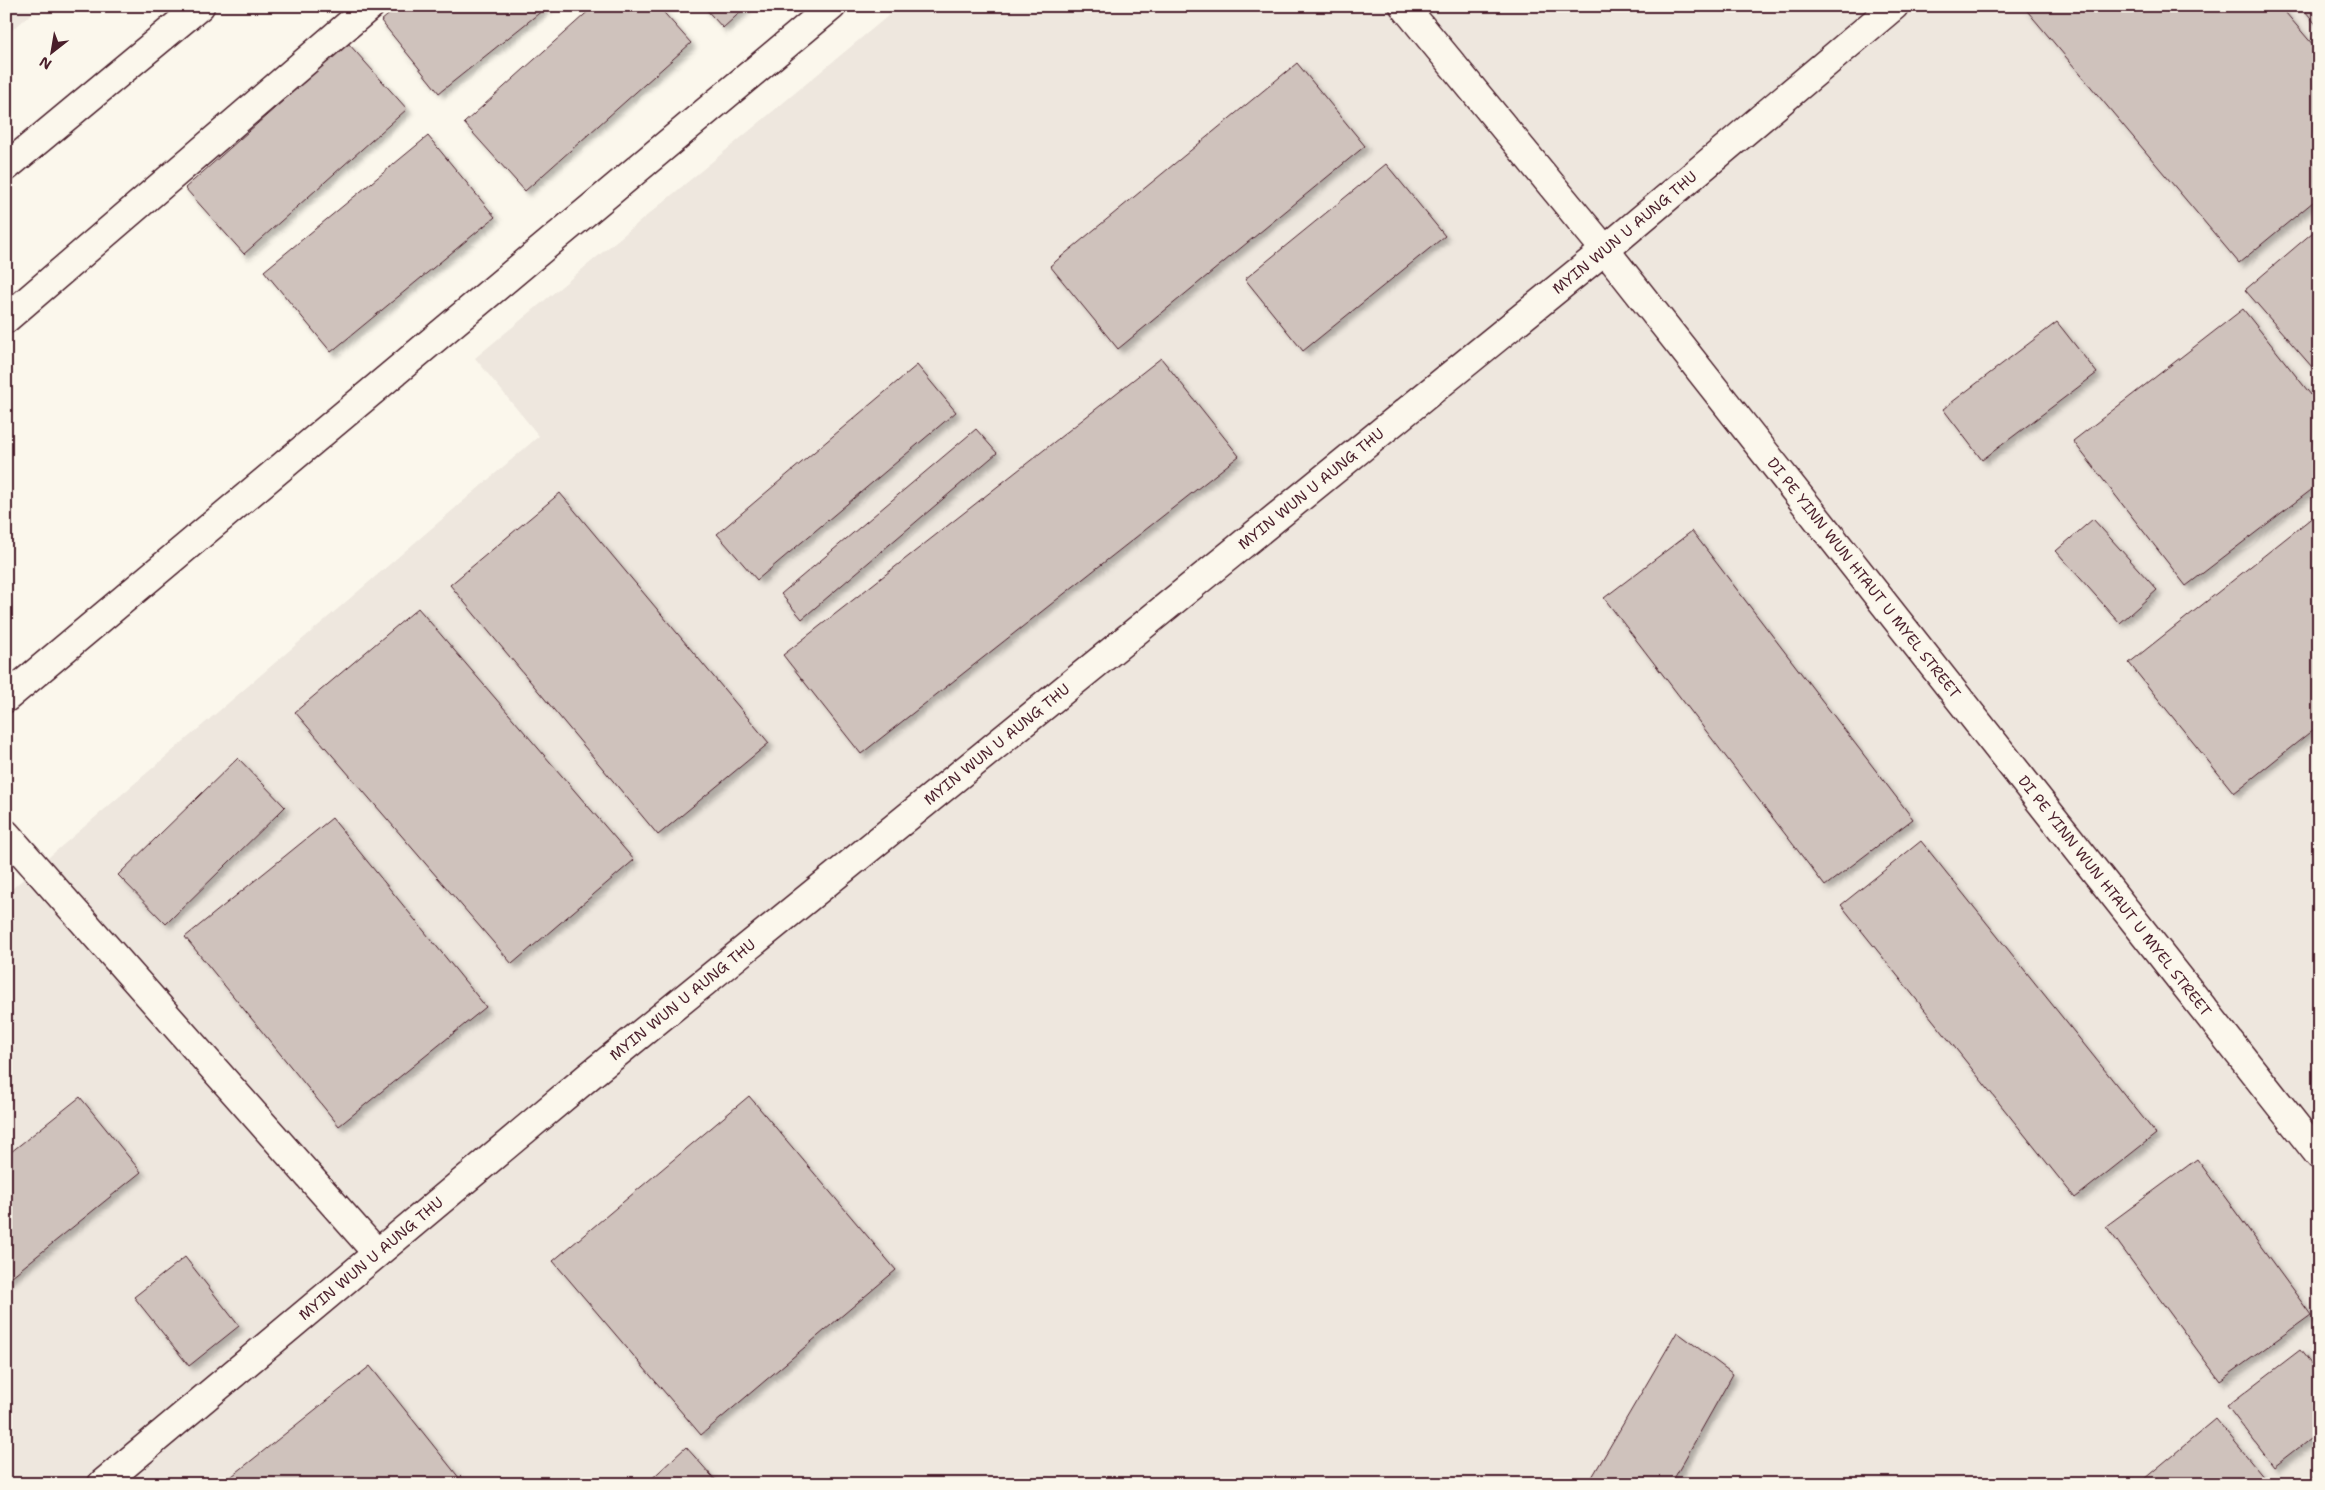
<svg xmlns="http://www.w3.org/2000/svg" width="2325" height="1490" font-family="'Shantell Sans',sans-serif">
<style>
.built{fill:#eee7de}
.building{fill:#cfc2bc;stroke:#4a1f2b;filter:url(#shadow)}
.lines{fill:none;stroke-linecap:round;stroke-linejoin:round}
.street-casing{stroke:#4a1f2b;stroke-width:31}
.secondary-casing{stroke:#4a1f2b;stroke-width:31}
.street{stroke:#fbf7ec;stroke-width:28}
.secondary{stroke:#fbf7ec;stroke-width:28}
.labels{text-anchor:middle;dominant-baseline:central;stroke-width:4;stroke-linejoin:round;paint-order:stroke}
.street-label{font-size:15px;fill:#4a1f2b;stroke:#fbf7ec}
</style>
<defs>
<filter id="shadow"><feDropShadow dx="4.5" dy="4.5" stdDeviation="2.5" flood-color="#0004"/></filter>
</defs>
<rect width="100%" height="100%" fill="#fbf7ec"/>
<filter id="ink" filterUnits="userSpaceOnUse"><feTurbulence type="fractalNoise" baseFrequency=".02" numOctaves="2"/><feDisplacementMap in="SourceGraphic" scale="10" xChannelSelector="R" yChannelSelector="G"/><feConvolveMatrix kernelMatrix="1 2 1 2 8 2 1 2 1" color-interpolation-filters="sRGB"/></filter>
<g filter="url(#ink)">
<path class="built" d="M 6,6 L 41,6 L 6,35 Z
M 900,6 L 2319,6 L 2319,1484 L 6,1484 L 6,894 L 539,436 L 475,358 Z"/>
<path class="building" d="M 399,6 L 548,6 L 439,93 L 381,21 Z
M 594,6 L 658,6 L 691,43 L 525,191 L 464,123 Z
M 703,6 L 747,6 L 723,28 Z
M 2023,6 L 2280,6 L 2319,52 L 2319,197 L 2239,263 Z
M 2301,6 L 2319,6 L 2319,28 Z
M 348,43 L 407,109 L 244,254 L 185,188 Z
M 1297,63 L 1365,146 L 1118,349 L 1050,266 Z
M 428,136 L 495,217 L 331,352 L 264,271 Z
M 1386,164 L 1445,236 L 1303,351 L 1245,279 Z
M 2319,227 L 2319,375 L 2245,290 Z
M 2243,309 L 2319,405 L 2319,484 L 2186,586 L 2073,441 Z
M 2057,322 L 2097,373 L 1982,460 L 1943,409 Z
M 1161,358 L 1239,456 L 861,754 L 783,655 Z
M 917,365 L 956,412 L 757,580 L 717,534 Z
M 976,429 L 997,453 L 802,619 L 781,594 Z
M 560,493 L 769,743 L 658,835 L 450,585 Z
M 2319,512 L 2319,725 L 2234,793 L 2129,663 Z
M 2093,519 L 2157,590 L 2120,623 L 2056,551 Z
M 1692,531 L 1913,819 L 1825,886 L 1604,598 Z
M 418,608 L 634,860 L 512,964 L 295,712 Z
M 238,758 L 285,807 L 166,924 L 118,875 Z
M 332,818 L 486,1007 L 339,1126 L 185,937 Z
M 1921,841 L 2156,1134 L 2075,1198 L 1841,905 Z
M 749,1096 L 896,1270 L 701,1435 L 553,1261 Z
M 80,1097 L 141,1172 L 6,1281 L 6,1156 Z
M 2197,1159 L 2311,1315 L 2220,1381 L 2106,1226 Z
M 185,1257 L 239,1326 L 189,1366 L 134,1297 Z
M 1677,1332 L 1733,1374 L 1671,1484 L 1588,1484 Z
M 2300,1350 L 2319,1374 L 2319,1432 L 2274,1467 L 2227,1406 Z
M 370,1366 L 464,1484 L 222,1484 Z
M 2216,1419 L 2270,1484 L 2138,1484 Z
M 686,1447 L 719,1484 L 646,1484 Z
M 2319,1471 L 2319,1484 L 2301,1484 Z"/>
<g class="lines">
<defs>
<g id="street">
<path id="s1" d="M 1404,6 L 1605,250 L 2319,1155"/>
<path d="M 6,319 L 370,6"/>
<path d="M 6,698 L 832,6"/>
<path d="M 6,834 L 377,1253"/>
<path id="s2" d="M 102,1484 L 589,1076 L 1605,250 L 1894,6"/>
</g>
<path id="secondary" d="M 6,167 L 200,6"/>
</defs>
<use href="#street" class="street-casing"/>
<use href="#secondary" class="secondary-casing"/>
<use href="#street" class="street"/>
<use href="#secondary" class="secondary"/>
</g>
</g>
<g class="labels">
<g class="street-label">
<text stroke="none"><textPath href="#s2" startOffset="1971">MYIN WUN U AUNG THU</textPath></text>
<text stroke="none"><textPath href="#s2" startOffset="1566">MYIN WUN U AUNG THU</textPath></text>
<text stroke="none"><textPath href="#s1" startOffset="734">DI PE YINN WUN HTAUT U MYEL STREET</textPath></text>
<text stroke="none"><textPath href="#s2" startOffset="1161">MYIN WUN U AUNG THU</textPath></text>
<text stroke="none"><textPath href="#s1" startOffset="1139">DI PE YINN WUN HTAUT U MYEL STREET</textPath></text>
<text stroke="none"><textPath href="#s2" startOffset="756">MYIN WUN U AUNG THU</textPath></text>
<text stroke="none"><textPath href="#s2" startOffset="351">MYIN WUN U AUNG THU</textPath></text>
</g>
</g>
<rect width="2325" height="1490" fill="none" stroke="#fbf7ec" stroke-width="25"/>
<rect x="12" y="12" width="2300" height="1465" fill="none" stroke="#4a1f2b" stroke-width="2" filter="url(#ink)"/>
<g transform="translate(52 52) rotate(211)" stroke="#fbf7ec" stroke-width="4" paint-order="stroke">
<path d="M0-4L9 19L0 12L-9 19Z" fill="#4a1f2b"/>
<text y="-8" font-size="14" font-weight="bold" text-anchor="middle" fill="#4a1f2b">N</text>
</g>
</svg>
